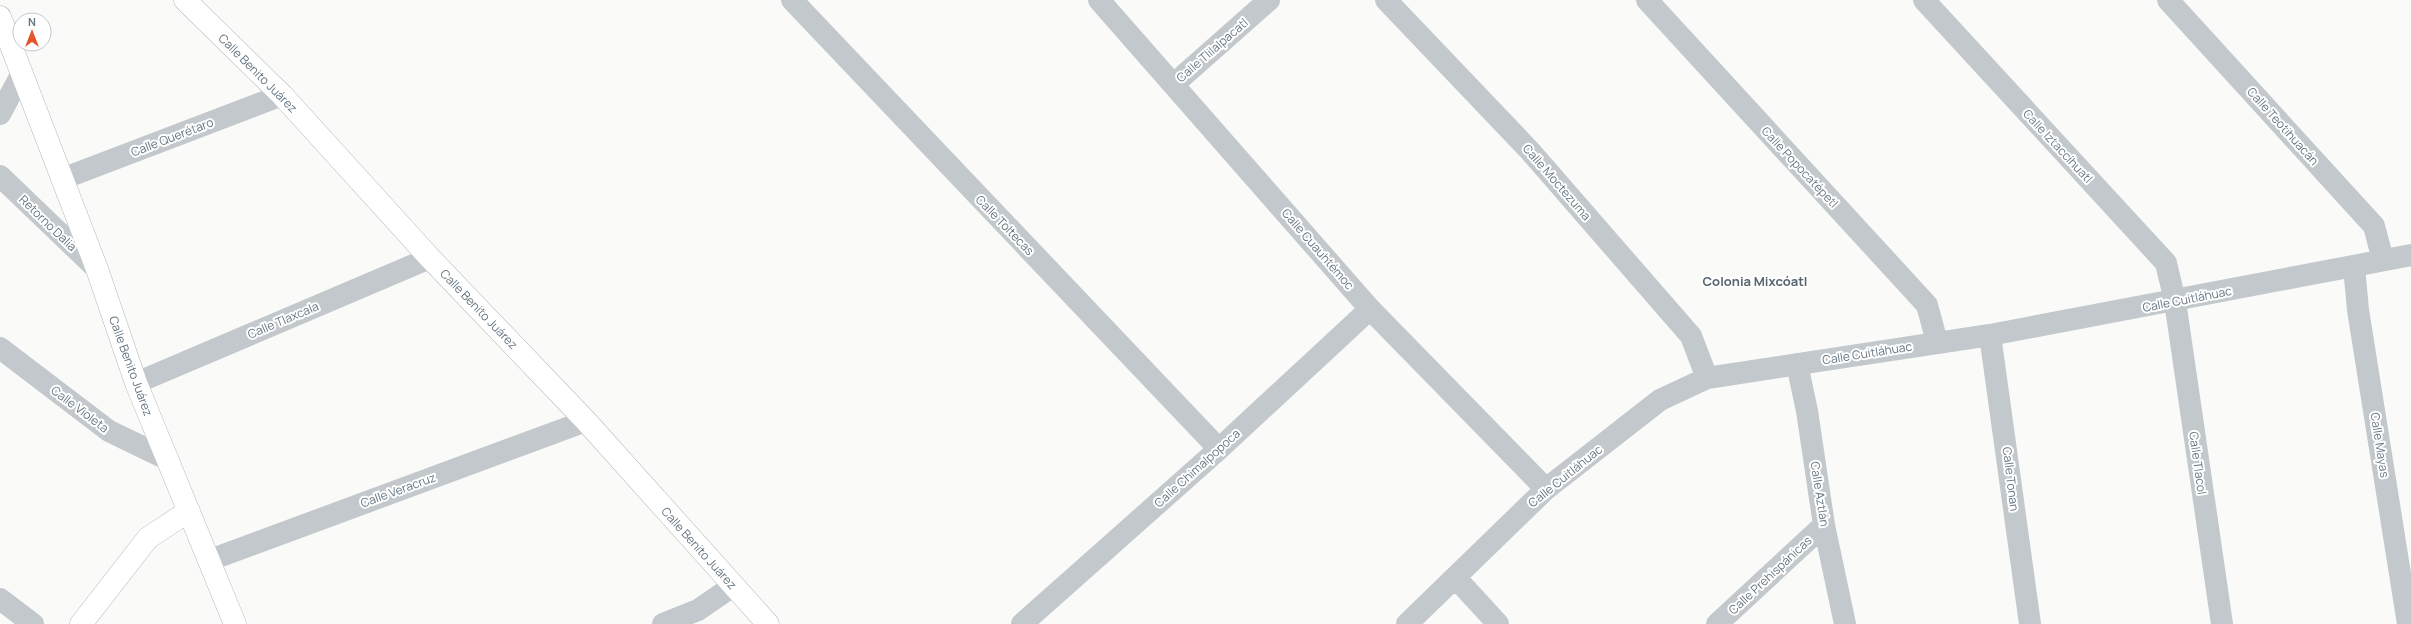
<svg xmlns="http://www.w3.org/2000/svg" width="2411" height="624" font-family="Manrope,sans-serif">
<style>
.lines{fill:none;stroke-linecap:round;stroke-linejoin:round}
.secondary-casing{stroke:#b3babf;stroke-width:23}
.street{stroke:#c3c8cc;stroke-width:22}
.secondary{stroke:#fff;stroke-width:22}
.labels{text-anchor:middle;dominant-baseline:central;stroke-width:4;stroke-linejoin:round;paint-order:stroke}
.street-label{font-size:12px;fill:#657683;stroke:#fff}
.neighbourhood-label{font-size:13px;font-weight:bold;fill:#57646e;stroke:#fff}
</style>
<rect width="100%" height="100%" fill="#fafaf8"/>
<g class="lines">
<defs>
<path id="secondary" d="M 185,0 L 282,95 L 430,258 L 586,421 L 768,624
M 0,17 L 97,269 L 136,383 L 235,624
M 81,624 L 148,538 L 189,511"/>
</defs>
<use href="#secondary" class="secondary-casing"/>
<path class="street" d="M 792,0 L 1219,449
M 1099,0 L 1370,309 L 1546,489
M 1386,0 L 1530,151 L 1691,336 L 1707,378
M 1647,0 L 1927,305 L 1937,342
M 1924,0 L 2166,263 L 2175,301 L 2222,624
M 2168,0 L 2374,226 L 2383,260
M 1174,84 L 1269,0
M 0,114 L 21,75
M 0,176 L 97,269
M 62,179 L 282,95
M 2354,267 L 2358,310 L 2408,624
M 1990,335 L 2030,624
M 0,348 L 109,431 L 167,459
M 1797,364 L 1807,411 L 1824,525 L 1845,624
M 136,383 L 430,258
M 210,560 L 586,421
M 1455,577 L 1498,624
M 0,599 L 33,624
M 663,624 L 698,610 L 733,586
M 1022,624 L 1219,449 L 1370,309
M 1407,624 L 1546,489 L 1660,400 L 1707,378 L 1990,335 L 2411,255
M 1717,624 L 1824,525"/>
<use href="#secondary" class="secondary"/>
</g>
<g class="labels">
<g class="street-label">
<text transform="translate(1212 50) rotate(-41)">Calle Tlilalpacatl</text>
<text transform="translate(258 73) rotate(45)">Calle Benito Juárez</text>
<text transform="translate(2283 126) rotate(48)">Calle Teotihuacán</text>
<text transform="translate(172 137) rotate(-21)">Calle Querétaro</text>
<text transform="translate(2058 146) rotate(47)">Calle Iztaccíhuatl</text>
<text transform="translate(1800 167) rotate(47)">Calle Popocatépetl</text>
<text transform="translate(1557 182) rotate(49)">Calle Moctezuma</text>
<text transform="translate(48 223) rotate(44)">Retorno Dalia</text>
<text transform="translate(1005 225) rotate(46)">Calle Toltecas</text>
<text transform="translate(1318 249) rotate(49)">Calle Cuauhtémoc</text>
<text transform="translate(2187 299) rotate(-11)">Calle Cuitláhuac</text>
<text transform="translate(479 309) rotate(46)">Calle Benito Juárez</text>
<text transform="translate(283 320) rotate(-23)">Calle Tlaxcala</text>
<text transform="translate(1867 353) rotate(-9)">Calle Cuitláhuac</text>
<text transform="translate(131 366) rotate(70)">Calle Benito Juárez</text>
<text transform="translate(80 409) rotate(37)">Calle Violeta</text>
<text transform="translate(2380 445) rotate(81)">Calle Mayas</text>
<text transform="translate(2198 463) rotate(82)">Calle Tlacol</text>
<text transform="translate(1197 468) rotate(-42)">Calle Chimalpopoca</text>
<text transform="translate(1565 476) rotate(-39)">Calle Cuitláhuac</text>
<text transform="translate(2011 479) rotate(83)">Calle Tonan</text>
<text transform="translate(398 490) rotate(-20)">Calle Veracruz</text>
<text transform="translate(1820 494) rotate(81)">Calle Aztlán</text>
<text transform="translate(699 548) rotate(48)">Calle Benito Juárez</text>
<text transform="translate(1770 575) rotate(-43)">Calle Prehispánicas</text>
</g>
<g class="neighbourhood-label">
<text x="1755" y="281">Colonia Mixcóatl</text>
</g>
</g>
<g transform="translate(32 32)"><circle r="19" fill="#ffffff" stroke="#c1c8cd"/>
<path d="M0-3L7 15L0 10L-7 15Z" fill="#e4572e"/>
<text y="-6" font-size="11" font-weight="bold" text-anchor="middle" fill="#657683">N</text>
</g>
</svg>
